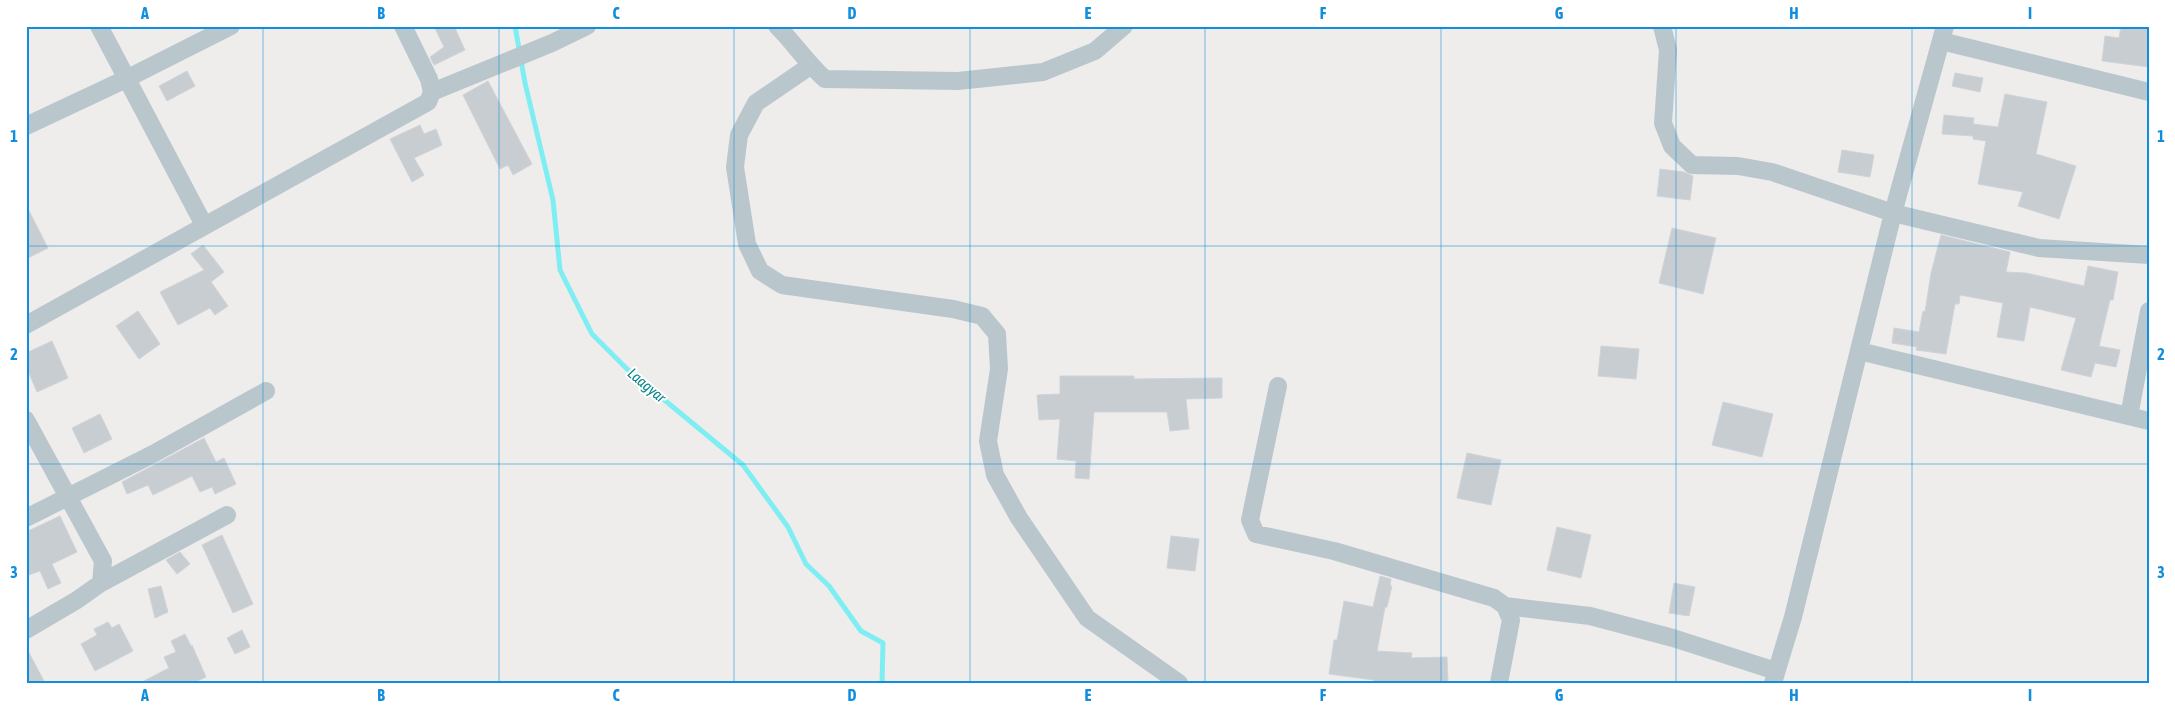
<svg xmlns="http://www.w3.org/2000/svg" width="2175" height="709" font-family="'Asap Condensed',sans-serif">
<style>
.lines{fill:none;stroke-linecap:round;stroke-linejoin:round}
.stream{stroke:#7feef2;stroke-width:5}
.building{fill:#c8cdd2;stroke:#cfd4d9}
.minor{stroke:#b9c7cd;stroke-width:18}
.grid{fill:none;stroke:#108ddd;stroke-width:1;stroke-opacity:0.55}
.labels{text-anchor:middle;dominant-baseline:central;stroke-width:4;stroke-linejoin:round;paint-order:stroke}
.water-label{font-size:15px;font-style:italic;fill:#058488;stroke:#fff}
.neatline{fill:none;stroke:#108ddd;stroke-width:2}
.grid-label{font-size:16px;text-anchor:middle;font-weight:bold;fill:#108ddd}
</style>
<rect width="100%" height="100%" fill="#efecec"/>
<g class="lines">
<path class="stream" d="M 515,26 L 525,83 L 553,200 L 560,270 L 592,334 L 627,369 L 743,465 L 788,527 L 806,564 L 829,586 L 861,631 L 883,643 L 882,683"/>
</g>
<path class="building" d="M 434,26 L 454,26 L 465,50 L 434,65 L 430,57 L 444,47 Z
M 2121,26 L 2149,29 L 2149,67 L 2102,61 L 2105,36 L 2119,38 Z
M 187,71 L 195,86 L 167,101 L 159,86 Z
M 1955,73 L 1983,78 L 1980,92 L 1952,86 Z
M 488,81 L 532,164 L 513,175 L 508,165 L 500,169 L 463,95 Z
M 2005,94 L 2047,102 L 2036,154 L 2076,166 L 2059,219 L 2018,206 L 2023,192 L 1978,184 L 1986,141 L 1973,139 L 1973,136 L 1942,134 L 1944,115 L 1974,118 L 1973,124 L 1998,127 Z
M 420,125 L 424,134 L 436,129 L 442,145 L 414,158 L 424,175 L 412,182 L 390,139 Z
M 1842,150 L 1874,155 L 1870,177 L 1838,172 Z
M 1660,169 L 1684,172 L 1693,176 L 1690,200 L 1657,196 Z
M 26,205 L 48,248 L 26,259 Z
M 1672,228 L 1716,238 L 1703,294 L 1659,283 Z
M 1941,235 L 2010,252 L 2006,272 L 2026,273 L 2084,286 L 2088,266 L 2118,272 L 2113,300 L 2110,300 L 2099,346 L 2120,350 L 2116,367 L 2095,363 L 2091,377 L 2061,370 L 2076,318 L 2030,307 L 2024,341 L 1997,337 L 2003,303 L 1960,295 L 1959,304 L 1955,304 L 1946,354 L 1916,350 L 1917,347 L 1892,343 L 1894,328 L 1919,332 L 1923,311 L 1925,312 L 1931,273 Z
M 203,245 L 224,272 L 211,282 L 228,306 L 215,315 L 210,308 L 178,325 L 160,292 L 204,270 L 191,254 Z
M 138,311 L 160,344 L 139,359 L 116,326 Z
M 52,341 L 68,378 L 37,392 L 26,366 L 26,353 Z
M 1601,346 L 1639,349 L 1636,379 L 1598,376 Z
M 1060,376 L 1134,376 L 1134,379 L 1222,378 L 1222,398 L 1186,399 L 1189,429 L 1170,431 L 1167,412 L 1094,412 L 1089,479 L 1075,478 L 1076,461 L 1057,459 L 1060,419 L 1039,420 L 1037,395 L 1060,394 Z
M 1723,402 L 1773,414 L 1762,457 L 1712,445 Z
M 100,414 L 112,439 L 84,453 L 72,428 Z
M 204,438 L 216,462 L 224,458 L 236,484 L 215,494 L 212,487 L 200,492 L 192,476 L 153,495 L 148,485 L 127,494 L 122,482 Z
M 1467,453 L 1501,460 L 1491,505 L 1457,498 Z
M 60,516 L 77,552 L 52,564 L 61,583 L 48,589 L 40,571 L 26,576 L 26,532 Z
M 1557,527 L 1591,535 L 1581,578 L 1547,570 Z
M 222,535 L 253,604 L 233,613 L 202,545 Z
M 1171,536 L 1199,539 L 1195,571 L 1167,568 Z
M 180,552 L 190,564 L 177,574 L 166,560 Z
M 1380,576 L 1391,579 L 1390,586 L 1392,586 L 1387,607 L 1385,607 L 1377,651 L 1412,653 L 1411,658 L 1447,657 L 1448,683 L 1374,683 L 1374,680 L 1329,674 L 1334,640 L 1337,640 L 1344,601 L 1373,607 Z
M 1674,583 L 1695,587 L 1689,616 L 1669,613 Z
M 161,586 L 168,612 L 155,618 L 148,589 Z
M 108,622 L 112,628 L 119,624 L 133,651 L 95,671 L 81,644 L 97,635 L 94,629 Z
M 242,630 L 250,647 L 235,654 L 227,638 Z
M 185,634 L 191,646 L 192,645 L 206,677 L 193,683 L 140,683 L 169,668 L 164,657 L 176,652 L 171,641 Z
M 26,647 L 45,683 L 26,683 Z"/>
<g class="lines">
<path class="minor" d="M 99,26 L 204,225
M 777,26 C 794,43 807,63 825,79 L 958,81 L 1043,72 L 1095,51 L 1124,26
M 1662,26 L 1668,50 L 1663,123 L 1672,146 L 1692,165 L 1738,166 L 1772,172 L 1893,213 L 2039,248 L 2149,255
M 1941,41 L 2149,92
M 810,66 L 756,103 L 739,135 L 735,167 L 747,244 L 760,271 L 782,285 L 953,309 L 982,316 L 997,334 L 999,369 L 988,441 L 995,475 L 1019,518 L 1087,618 L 1179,683
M 432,92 L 552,43 L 587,26
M 26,126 L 126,79 L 231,26
M 26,325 L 428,102 L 432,92 L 429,79 L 403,26
M 1859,351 L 2149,421
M 1278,386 L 1250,520 L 1256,534 L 1334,551 L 1494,598 L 1505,606 L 1511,620 L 1499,683
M 2129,416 L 2149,311
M 26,420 L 103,561 L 101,583 L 77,600 L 26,630
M 26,518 L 153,454 L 266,391
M 101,583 L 227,515
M 1505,606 L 1590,616 L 1673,638 L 1776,671
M 1773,683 L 1793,617 L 1893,213 L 1945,26"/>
</g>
<path class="grid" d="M 263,26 L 263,683M 499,26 L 499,683M 734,26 L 734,683M 970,26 L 970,683M 1205,26 L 1205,683M 1441,26 L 1441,683M 1676,26 L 1676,683M 1912,26 L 1912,683M 26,246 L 2149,246M 26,464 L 2149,464"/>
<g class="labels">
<g class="water-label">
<text transform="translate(647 385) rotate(40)">Laagyar</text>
</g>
</g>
<rect width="2175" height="709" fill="none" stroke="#ffffff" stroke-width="55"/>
<rect x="28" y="28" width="2120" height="654" class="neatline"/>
<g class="grid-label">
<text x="145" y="19">A</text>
<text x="381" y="19">B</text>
<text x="616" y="19">C</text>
<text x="852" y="19">D</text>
<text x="1088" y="19">E</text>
<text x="1323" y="19">F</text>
<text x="1559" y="19">G</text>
<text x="1794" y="19">H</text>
<text x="2030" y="19">I</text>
<text x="14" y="142">1</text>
<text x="2161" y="142">1</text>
<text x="14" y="360">2</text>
<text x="2161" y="360">2</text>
<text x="14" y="578">3</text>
<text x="2161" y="578">3</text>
<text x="145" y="701">A</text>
<text x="381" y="701">B</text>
<text x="616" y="701">C</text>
<text x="852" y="701">D</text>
<text x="1088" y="701">E</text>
<text x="1323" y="701">F</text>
<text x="1559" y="701">G</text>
<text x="1794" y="701">H</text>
<text x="2030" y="701">I</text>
</g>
</svg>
